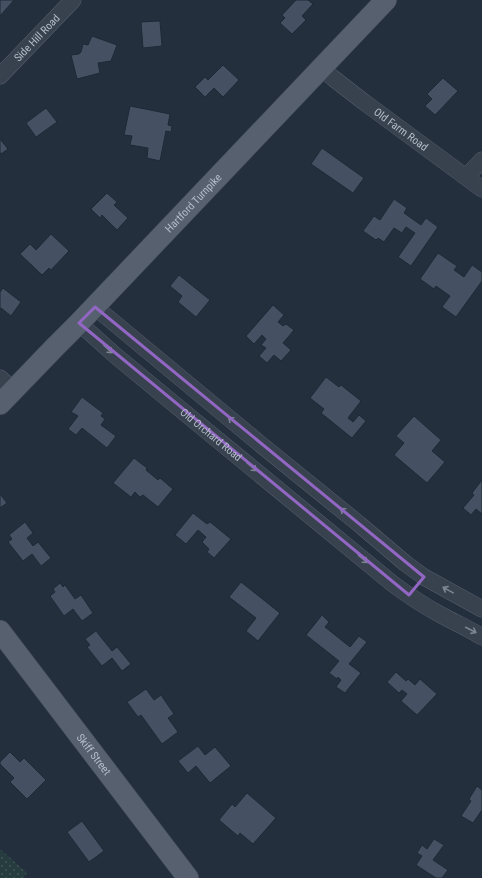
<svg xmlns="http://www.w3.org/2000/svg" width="482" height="878" font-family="'Roboto Condensed',sans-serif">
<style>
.park{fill:url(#park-dots)}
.building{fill:#455162;stroke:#1f2835}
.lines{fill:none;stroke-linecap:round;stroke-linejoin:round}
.minor-casing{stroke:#565f6c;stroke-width:17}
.major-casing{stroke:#414a57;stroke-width:22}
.minor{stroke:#38414e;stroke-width:16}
.major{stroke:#56606e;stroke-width:21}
.oneway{stroke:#7c8592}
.marked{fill:none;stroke:#9266c3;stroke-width:3;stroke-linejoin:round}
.labels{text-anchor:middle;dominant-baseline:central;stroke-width:3;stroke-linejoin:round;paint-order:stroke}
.street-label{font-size:11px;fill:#b4bcc9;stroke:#1d2633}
</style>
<defs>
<pattern id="park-dots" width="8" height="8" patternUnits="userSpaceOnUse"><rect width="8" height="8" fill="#263c3f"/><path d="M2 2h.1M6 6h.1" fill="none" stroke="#435659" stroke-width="1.8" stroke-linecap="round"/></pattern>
</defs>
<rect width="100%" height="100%" fill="#242f3e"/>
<path class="park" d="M 0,849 L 27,873 L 23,878 L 0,878 Z"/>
<path class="building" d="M 0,0 L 14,0 L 0,16 Z
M 296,0 L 308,0 L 313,4 L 302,16 L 306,20 L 292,34 L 280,23 L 285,18 L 282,15 Z
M 160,21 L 162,46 L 143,48 L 141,22 Z
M 92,36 L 117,45 L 111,61 L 98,63 L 100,73 L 77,79 L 71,55 L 79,54 L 81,52 L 83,44 L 88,45 Z
M 223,65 L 239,80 L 223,97 L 214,88 L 205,97 L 195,87 L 205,77 L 208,80 Z
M 443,78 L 458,91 L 435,115 L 425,106 L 432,99 L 427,94 Z
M 130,106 L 170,114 L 168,125 L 172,126 L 171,132 L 166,131 L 160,161 L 147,158 L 148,148 L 130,145 L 132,136 L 124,135 Z
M 46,108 L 57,122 L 36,137 L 26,123 Z
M 0,139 L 8,149 L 1,154 L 0,152 Z
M 322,148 L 364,178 L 353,193 L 311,164 Z
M 107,193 L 117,202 L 114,205 L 128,218 L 117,230 L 102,215 L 100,218 L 91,209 Z
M 394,199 L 407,208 L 404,213 L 421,225 L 426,218 L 438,227 L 411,266 L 398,257 L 415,233 L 406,227 L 402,233 L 394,228 L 384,242 L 378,238 L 376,240 L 363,231 L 374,216 L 380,220 Z
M 51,234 L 69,251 L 51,270 L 49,268 L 42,275 L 20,254 L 30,244 L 36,250 Z
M 438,253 L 457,266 L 454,270 L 464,277 L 472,265 L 482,272 L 482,281 L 456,317 L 442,307 L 450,296 L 436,286 L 434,289 L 420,279 Z
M 179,275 L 210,300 L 196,317 L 178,302 L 182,296 L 170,286 Z
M 3,288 L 21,302 L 11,316 L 1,308 L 0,309 L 0,292 Z
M 273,305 L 284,315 L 278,322 L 283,326 L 286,324 L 294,330 L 283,343 L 291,350 L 281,361 L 274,355 L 267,363 L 259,356 L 266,348 L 261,345 L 266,339 L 262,335 L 254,344 L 246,336 Z
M 326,377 L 339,387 L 341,385 L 361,401 L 348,418 L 353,422 L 359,415 L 366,421 L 352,438 L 321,413 L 324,409 L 310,398 Z
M 82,397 L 103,413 L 101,416 L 105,419 L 101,425 L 116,436 L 107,448 L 82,428 L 76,435 L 68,429 L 78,416 L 71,412 Z
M 414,416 L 441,440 L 432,451 L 445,462 L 427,483 L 394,455 L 404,443 L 396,436 Z
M 134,458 L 147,468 L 146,470 L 158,480 L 160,478 L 173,489 L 158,507 L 143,495 L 140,497 L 135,492 L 131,497 L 113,483 Z
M 482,480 L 482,514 L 476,509 L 471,515 L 463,508 L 474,495 L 472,493 Z
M 0,494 L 7,503 L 0,508 Z
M 193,513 L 207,524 L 210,522 L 231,539 L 214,558 L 207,552 L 209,549 L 202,542 L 206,537 L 198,530 L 186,544 L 175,535 Z
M 25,522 L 33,533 L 27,538 L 33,546 L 38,542 L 51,558 L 41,566 L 32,554 L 23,561 L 8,542 L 12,539 L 9,535 Z
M 241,582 L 280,613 L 258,641 L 246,631 L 256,618 L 229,597 Z
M 60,583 L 63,587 L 65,585 L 75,599 L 81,595 L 93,613 L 82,621 L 73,609 L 64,616 L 50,596 L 55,592 L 53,589 Z
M 322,615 L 329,622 L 325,627 L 350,647 L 359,636 L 367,642 L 349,664 L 361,673 L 345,693 L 336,687 L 341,680 L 338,677 L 337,679 L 329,673 L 339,661 L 306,635 Z
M 96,631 L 112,651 L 117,647 L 131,664 L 122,671 L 112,658 L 102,666 L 87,647 L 90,645 L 85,639 Z
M 396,672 L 406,681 L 408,679 L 415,685 L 420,679 L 437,694 L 417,715 L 401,701 L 407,694 L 402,690 L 399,693 L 387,682 Z
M 146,689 L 154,700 L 161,695 L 174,714 L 168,718 L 178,732 L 162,744 L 141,715 L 138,717 L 127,702 Z
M 198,746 L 205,755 L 215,747 L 231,766 L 210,783 L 196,766 L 188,773 L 178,761 Z
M 10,752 L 20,762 L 24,758 L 46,780 L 27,799 L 10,782 L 14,778 L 0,764 L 0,762 Z
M 477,786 L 482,790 L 482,810 L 473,823 L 461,816 L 471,801 L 469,799 Z
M 247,793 L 276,818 L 253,844 L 240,833 L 238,836 L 219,820 L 232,804 L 235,807 Z
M 82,821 L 104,851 L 89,862 L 67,832 Z
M 434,839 L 444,845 L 433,860 L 448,870 L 442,878 L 436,878 L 416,865 L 422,856 L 417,853 L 422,845 L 427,849 Z"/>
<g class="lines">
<defs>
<g id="minor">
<path id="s1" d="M 322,68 L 333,78 L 364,102 L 482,189"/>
<path id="s2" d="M 0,76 L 73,0"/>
<path d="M 466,177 L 482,160"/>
<path d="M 95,307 L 259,443 L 359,524 L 405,563 L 424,577 L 482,609"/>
<path id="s3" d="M 79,323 L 116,356 L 185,413 L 393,584 C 409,596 426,607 443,616 C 456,623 470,629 482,637"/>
<path d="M 0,378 L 14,391"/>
</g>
<g id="major">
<path id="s4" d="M 0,404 L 56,346 L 79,323 L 386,0"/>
<path id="s5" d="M 0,631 L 188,878"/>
</g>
</defs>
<use href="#minor" class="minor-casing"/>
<use href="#major" class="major-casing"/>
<use href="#minor" class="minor"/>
<use href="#major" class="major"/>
</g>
<defs><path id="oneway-shaft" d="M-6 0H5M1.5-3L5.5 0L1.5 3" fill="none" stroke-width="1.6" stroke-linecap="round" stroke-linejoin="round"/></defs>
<g class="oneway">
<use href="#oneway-shaft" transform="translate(108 349) rotate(42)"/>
<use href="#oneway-shaft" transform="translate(233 421) rotate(-140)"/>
<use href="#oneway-shaft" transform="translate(252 467) rotate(39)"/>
<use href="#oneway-shaft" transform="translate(345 512) rotate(-141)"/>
<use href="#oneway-shaft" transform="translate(363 559) rotate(39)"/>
<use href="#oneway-shaft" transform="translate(448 590) rotate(-151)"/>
<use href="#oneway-shaft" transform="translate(471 630) rotate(27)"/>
</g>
<path class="marked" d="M 95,307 L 424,577 L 409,595 L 79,323 Z"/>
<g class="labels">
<g class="street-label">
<text stroke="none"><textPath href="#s2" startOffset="53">Side Hill Road</textPath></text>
<text stroke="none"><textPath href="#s1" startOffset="100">Old Farm Road</textPath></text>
<text stroke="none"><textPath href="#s4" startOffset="279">Hartford Turnpike</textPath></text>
<text stroke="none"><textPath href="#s3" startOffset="173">Old Orchard Road</textPath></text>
<text stroke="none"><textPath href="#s5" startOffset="155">Skiff Street</textPath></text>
</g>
</g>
</svg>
